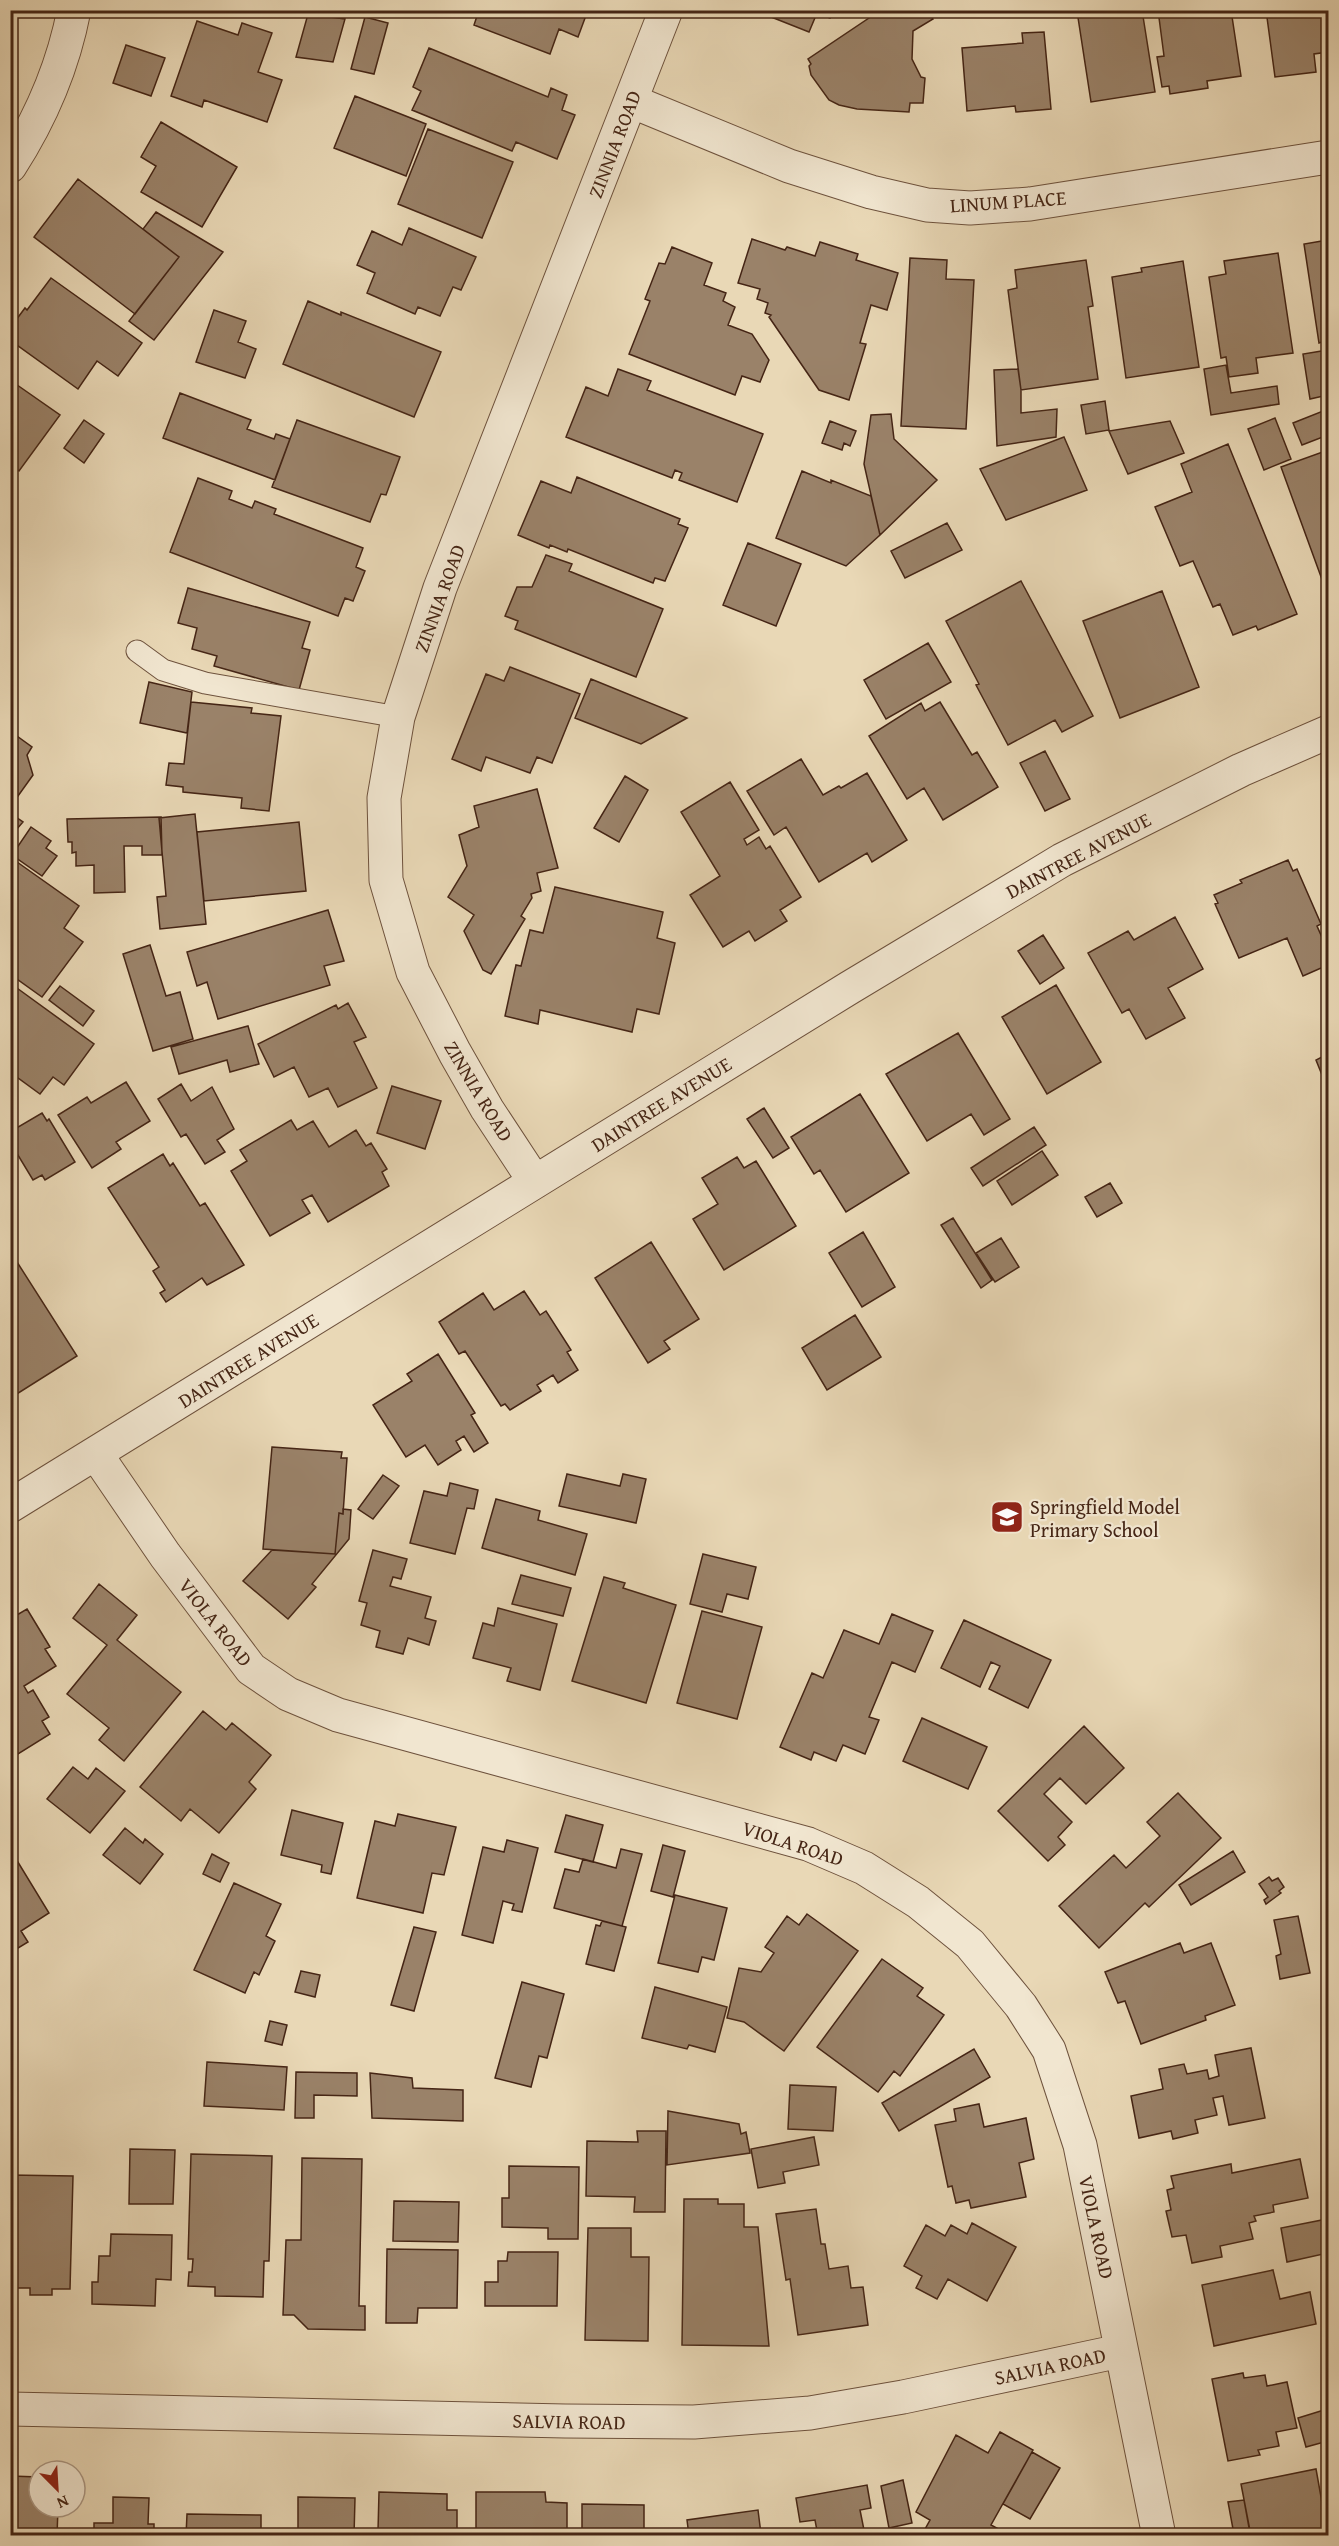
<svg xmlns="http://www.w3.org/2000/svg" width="1339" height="2546" font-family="'Gentium Book Plus',serif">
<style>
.building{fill:#9a8269;stroke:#452515;stroke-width:1.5}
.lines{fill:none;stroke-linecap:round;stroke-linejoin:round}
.lane-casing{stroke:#6e523d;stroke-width:23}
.street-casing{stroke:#6e523d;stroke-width:35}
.lane{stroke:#f1e6d0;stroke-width:21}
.street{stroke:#f1e6d0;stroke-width:33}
.labels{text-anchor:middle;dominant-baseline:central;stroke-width:4.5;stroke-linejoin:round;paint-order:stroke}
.street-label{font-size:20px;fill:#452515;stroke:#f1e6d0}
.poi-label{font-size:20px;fill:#452515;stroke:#f1e6d0;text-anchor:start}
</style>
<rect width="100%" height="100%" fill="#e9d8b6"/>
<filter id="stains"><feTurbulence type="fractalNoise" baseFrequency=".00333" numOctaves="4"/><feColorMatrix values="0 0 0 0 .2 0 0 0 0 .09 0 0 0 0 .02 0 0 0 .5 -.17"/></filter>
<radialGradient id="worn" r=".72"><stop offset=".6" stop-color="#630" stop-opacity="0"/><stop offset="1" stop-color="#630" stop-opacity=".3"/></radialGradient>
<path class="building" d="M 479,10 L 588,10 L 578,37 L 559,29 L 550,54 L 474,25 Z
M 834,10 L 830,18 L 817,13 L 809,32 L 756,11 Z
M 881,10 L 927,10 L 933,19 L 913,31 L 912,59 L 921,77 L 925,78 L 923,103 L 910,103 L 909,112 L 857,109 L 839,105 L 829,100 L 811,75 L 809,66 L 811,64 L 808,59 Z
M 1142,10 L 1155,92 L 1091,102 L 1077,11 Z
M 1158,10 L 1231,10 L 1241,76 L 1207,81 L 1208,88 L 1170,94 L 1169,86 L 1162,87 L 1157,57 L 1164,56 Z
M 1266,10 L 1328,10 L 1328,52 L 1314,54 L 1316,72 L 1275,77 Z
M 308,14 L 345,19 L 333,62 L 296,57 Z
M 365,17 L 388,23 L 374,74 L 351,69 Z
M 197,21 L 238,35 L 242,23 L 272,33 L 258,72 L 282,80 L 267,122 L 204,100 L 202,107 L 171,96 Z
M 1044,32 L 1051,109 L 1016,112 L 1015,106 L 967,111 L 962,48 L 1023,43 L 1022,33 Z
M 126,45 L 165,58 L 151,96 L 113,83 Z
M 429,48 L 548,97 L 551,88 L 567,95 L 562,110 L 575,115 L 557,159 L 516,142 L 512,151 L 412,110 L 421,91 L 413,87 Z
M 355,96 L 426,124 L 406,176 L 334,148 Z
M 161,122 L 237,167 L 202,227 L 141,192 L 156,166 L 141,157 Z
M 428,129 L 513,162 L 482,238 L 398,204 Z
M 78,179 L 179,257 L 135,314 L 34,237 Z
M 156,212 L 223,252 L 154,340 L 129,321 L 179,257 L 143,229 Z
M 409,228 L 476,257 L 461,290 L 453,287 L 440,316 L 418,307 L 415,314 L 367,293 L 375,273 L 357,265 L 372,231 L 402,245 Z
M 752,239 L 785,250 L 787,247 L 815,256 L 820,242 L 858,254 L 856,260 L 898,273 L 887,310 L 871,305 L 860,343 L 866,344 L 849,400 L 819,390 L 769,317 L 771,315 L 765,313 L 768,303 L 757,299 L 760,289 L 738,283 Z
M 1328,240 L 1328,364 L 1325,341 L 1319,343 L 1304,244 Z
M 672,247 L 712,263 L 704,285 L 726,293 L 723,301 L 735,307 L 728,325 L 752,334 L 769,360 L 760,382 L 742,376 L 735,395 L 629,354 L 650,301 L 645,299 L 659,263 L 665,264 Z
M 1278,253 L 1293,353 L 1256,358 L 1258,373 L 1229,377 L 1226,357 L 1221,358 L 1209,277 L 1226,274 L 1224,261 Z
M 910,258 L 947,260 L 946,279 L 974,280 L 966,429 L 901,426 Z
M 1086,260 L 1093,306 L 1088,307 L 1098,379 L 1021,390 L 1008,290 L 1017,288 L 1015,270 Z
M 1183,261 L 1199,367 L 1126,378 L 1112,277 L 1142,272 L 1141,268 Z
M 51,278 L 142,343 L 118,376 L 97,361 L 78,389 L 10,340 L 10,328 L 25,308 L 27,310 Z
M 308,301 L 341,315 L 341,312 L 441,352 L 414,417 L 283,364 Z
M 214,310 L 246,321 L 238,342 L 256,349 L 245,378 L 196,362 Z
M 1328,350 L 1328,395 L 1310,399 L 1303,354 Z
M 1226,365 L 1231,393 L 1277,386 L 1279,404 L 1211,415 L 1204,369 Z
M 618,369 L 651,381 L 647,390 L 763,434 L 737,502 L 679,480 L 682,473 L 675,470 L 672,478 L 566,437 L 586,387 L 608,396 Z
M 1018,369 L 1021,390 L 1021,413 L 1057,409 L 1056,437 L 997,446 L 994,370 Z
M 10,380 L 60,415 L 19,471 L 10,464 Z
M 180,393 L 251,420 L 247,429 L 274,439 L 276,434 L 290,439 L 275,480 L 163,438 Z
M 1105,401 L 1109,430 L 1086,434 L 1081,405 Z
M 1328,409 L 1328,435 L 1302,445 L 1293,423 Z
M 891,414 L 894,439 L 937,480 L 880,535 L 864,464 L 871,415 Z
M 1275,418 L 1291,459 L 1264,470 L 1248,429 Z
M 84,420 L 104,434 L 84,463 L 64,448 Z
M 297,420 L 400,457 L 386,495 L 381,494 L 370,522 L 272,487 Z
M 830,421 L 856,431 L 850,446 L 844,443 L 842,450 L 822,443 Z
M 1170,421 L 1184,453 L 1128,474 L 1109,431 Z
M 1064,437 L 1087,490 L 1006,520 L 980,469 Z
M 1228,444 L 1297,614 L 1258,630 L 1256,626 L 1233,635 L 1220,604 L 1213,607 L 1193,561 L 1180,566 L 1155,507 L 1192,492 L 1181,464 Z
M 1328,450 L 1328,596 L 1281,467 Z
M 802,471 L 831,483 L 831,480 L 871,496 L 880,535 L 846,566 L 776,538 Z
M 577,477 L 680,519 L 678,524 L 688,528 L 665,581 L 655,578 L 653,583 L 568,549 L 567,552 L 550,545 L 549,548 L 518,535 L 541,481 L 571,493 Z
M 198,478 L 232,491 L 229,499 L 252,508 L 255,501 L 276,509 L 274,514 L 363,548 L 356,567 L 365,571 L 353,601 L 345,598 L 338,616 L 170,552 Z
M 947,523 L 962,550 L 905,578 L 891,551 Z
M 748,543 L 801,564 L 776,626 L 723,605 Z
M 546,555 L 572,564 L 569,571 L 663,609 L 636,677 L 515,629 L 518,621 L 505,616 L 517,587 L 532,587 Z
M 1021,581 L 1093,716 L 1062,732 L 1055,720 L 1008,745 L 976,685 L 979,684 L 946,621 Z
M 188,588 L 310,622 L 302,648 L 310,650 L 299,690 L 214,666 L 217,656 L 192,649 L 197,628 L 178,623 Z
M 1162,591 L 1199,687 L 1120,718 L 1083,621 Z
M 928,643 L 951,682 L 886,719 L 864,680 Z
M 510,667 L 580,694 L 552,763 L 537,757 L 530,773 L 486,757 L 481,771 L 452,759 L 486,674 L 504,681 Z
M 591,679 L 687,718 L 641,744 L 575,718 Z
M 149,682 L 192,692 L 187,733 L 140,723 Z
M 191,702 L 252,708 L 251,713 L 281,716 L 269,811 L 241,808 L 242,798 L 183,792 L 183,787 L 166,785 L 169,763 L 184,764 Z
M 940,702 L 972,755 L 977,752 L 998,787 L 943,820 L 924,788 L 907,799 L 869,736 L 921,703 L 925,711 Z
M 10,731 L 32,747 L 27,755 L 33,775 L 18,796 L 10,791 Z
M 1045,751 L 1070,799 L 1045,811 L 1020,763 Z
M 801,759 L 823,795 L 839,786 L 841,788 L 867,773 L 907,840 L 872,862 L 867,853 L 819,882 L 786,827 L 774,835 L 747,791 Z
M 625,776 L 648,790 L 619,842 L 594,828 Z
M 730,782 L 759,830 L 744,839 L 747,845 L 759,837 L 766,849 L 770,846 L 801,897 L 780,910 L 787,921 L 755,941 L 749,931 L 723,947 L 690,895 L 720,876 L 681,812 Z
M 537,789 L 558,868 L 537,873 L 541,891 L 531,894 L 532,898 L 521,916 L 525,919 L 491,974 L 483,970 L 464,931 L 474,915 L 448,897 L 467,866 L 459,835 L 479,827 L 474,806 Z
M 10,813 L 23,822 L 10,837 Z
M 195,814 L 206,924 L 160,929 L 157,897 L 166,896 L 159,818 Z
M 161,817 L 162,855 L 142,855 L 142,846 L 124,846 L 125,892 L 94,893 L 94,865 L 76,866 L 76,852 L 72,853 L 72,842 L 68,842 L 67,819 Z
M 299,822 L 306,891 L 204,901 L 197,832 Z
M 31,827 L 51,841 L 46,848 L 57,856 L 42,876 L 12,855 Z
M 10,857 L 79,906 L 64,928 L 83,942 L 42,997 L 10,974 Z
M 1288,860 L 1293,871 L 1297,869 L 1321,924 L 1317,926 L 1328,951 L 1328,965 L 1303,976 L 1287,938 L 1239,958 L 1215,904 L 1218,903 L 1214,895 L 1242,883 L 1240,880 Z
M 555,887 L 663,912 L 657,938 L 675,943 L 659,1014 L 637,1009 L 632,1032 L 540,1010 L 538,1024 L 505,1016 L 516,965 L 521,966 L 530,930 L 543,933 Z
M 328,910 L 344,961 L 324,966 L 330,985 L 218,1019 L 207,982 L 197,986 L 187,952 Z
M 1175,917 L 1203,969 L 1168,988 L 1185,1018 L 1146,1039 L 1129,1009 L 1122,1013 L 1088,953 L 1128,931 L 1134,940 Z
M 1043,935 L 1064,968 L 1040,984 L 1018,951 Z
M 150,945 L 166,996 L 180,992 L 193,1039 L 153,1051 L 123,954 Z
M 10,983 L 94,1044 L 64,1085 L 53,1077 L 40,1094 L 10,1072 Z
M 1056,985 L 1101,1062 L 1047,1094 L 1002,1017 Z
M 60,986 L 94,1011 L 83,1026 L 49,1000 Z
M 348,1003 L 366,1037 L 354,1042 L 377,1088 L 338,1107 L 328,1088 L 309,1097 L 294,1067 L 274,1077 L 258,1044 L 336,1005 L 338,1009 Z
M 248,1026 L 259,1064 L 230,1072 L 227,1060 L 179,1074 L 171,1047 Z
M 958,1033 L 1010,1119 L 984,1135 L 971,1114 L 927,1141 L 886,1074 Z
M 1328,1048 L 1328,1074 L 1322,1075 L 1316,1060 L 1324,1056 L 1322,1051 Z
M 126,1082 L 150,1121 L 116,1142 L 121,1149 L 92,1168 L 58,1115 L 87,1097 L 91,1103 Z
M 181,1084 L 191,1101 L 212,1087 L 234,1129 L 217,1140 L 225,1152 L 205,1164 L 186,1134 L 181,1137 L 158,1099 Z
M 392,1086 L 441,1101 L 425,1149 L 377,1133 Z
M 860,1094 L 909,1173 L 846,1212 L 820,1170 L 814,1174 L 791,1137 Z
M 764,1108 L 789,1148 L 773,1158 L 747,1119 Z
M 42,1113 L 47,1121 L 49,1119 L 75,1162 L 45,1180 L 42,1175 L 33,1180 L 10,1142 L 10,1137 L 15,1134 L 13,1130 Z
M 291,1120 L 297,1130 L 313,1121 L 329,1147 L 356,1130 L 366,1146 L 371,1143 L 387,1169 L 382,1172 L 389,1186 L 328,1222 L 312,1195 L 302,1200 L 310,1213 L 270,1236 L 231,1171 L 247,1161 L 240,1150 Z
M 1034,1127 L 1046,1145 L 983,1186 L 971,1168 Z
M 1042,1151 L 1058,1175 L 1012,1205 L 997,1181 Z
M 163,1154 L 170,1166 L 173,1163 L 200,1206 L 205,1203 L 244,1265 L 207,1285 L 202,1278 L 166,1302 L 160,1293 L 165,1290 L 153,1271 L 159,1267 L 108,1188 Z
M 737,1157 L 744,1168 L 756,1161 L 796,1226 L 724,1270 L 693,1219 L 718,1204 L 702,1178 Z
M 1110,1183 L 1122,1203 L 1097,1217 L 1085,1197 Z
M 953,1218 L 992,1280 L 981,1288 L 941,1225 Z
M 863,1232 L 895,1287 L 862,1307 L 829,1253 Z
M 1001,1238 L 1019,1267 L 995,1282 L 976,1253 Z
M 651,1242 L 699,1319 L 664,1341 L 670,1349 L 648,1363 L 595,1278 Z
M 10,1251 L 77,1356 L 12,1397 L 10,1395 Z
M 524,1291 L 540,1315 L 546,1311 L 571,1350 L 567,1352 L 578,1370 L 558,1383 L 553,1375 L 537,1385 L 541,1391 L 510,1410 L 505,1404 L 501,1406 L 465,1351 L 459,1354 L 439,1322 L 483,1293 L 494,1310 Z
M 855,1315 L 881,1357 L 827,1390 L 802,1348 Z
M 438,1354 L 475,1413 L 471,1415 L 488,1443 L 474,1452 L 464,1436 L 456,1441 L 461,1450 L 438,1465 L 425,1445 L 406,1457 L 373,1405 L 412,1381 L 407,1374 Z
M 272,1447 L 342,1452 L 341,1458 L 347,1458 L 343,1514 L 339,1513 L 335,1554 L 263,1549 Z
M 567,1474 L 620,1486 L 623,1474 L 646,1479 L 636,1523 L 559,1506 Z
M 383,1475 L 399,1486 L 373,1519 L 358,1509 Z
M 450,1483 L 478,1490 L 474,1509 L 467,1508 L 455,1554 L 410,1543 L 424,1491 L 447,1496 Z
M 496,1499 L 540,1511 L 538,1520 L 587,1534 L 575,1575 L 482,1548 Z
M 343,1509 L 351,1510 L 349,1539 L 312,1584 L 316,1587 L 288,1619 L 243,1581 L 272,1550 L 335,1554 L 339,1513 L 343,1514 Z
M 373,1550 L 407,1559 L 401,1579 L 393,1577 L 390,1586 L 431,1597 L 425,1618 L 436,1621 L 429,1645 L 408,1638 L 403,1654 L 376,1647 L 380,1631 L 361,1625 L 367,1603 L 359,1601 Z
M 703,1554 L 756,1567 L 748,1599 L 727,1594 L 722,1612 L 690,1604 Z
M 521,1575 L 571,1588 L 563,1616 L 512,1604 Z
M 604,1577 L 625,1583 L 623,1588 L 676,1605 L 646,1703 L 572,1681 Z
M 99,1584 L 137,1615 L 117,1640 L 181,1692 L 124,1761 L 99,1740 L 109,1728 L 67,1694 L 107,1645 L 73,1618 Z
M 498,1608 L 557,1624 L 540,1690 L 507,1681 L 511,1668 L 473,1658 L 483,1623 L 494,1626 Z
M 27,1609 L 50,1647 L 45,1649 L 56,1666 L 24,1686 L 28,1693 L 33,1690 L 49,1717 L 42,1721 L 50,1734 L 10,1759 L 10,1619 Z
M 702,1611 L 762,1627 L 737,1719 L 677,1703 Z
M 892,1614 L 933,1631 L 915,1672 L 892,1662 L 869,1717 L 879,1720 L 865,1754 L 843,1745 L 836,1761 L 814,1752 L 811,1760 L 780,1747 L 812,1673 L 823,1678 L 844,1630 L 879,1644 Z
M 964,1620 L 1051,1660 L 1028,1708 L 989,1689 L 1000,1666 L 991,1662 L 980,1687 L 941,1668 Z
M 203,1711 L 226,1730 L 232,1723 L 271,1755 L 249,1782 L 256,1789 L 219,1833 L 190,1809 L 181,1821 L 140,1787 Z
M 922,1718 L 987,1747 L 968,1789 L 903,1761 Z
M 1084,1726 L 1124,1768 L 1086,1804 L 1060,1778 L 1044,1794 L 1072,1822 L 1058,1837 L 1065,1845 L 1048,1861 L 998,1811 Z
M 73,1767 L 88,1779 L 96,1768 L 125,1791 L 90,1833 L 47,1799 Z
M 1178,1793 L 1221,1838 L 1149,1907 L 1145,1903 L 1099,1948 L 1059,1906 L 1114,1855 L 1126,1868 L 1160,1836 L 1147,1822 Z
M 292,1810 L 343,1823 L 331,1874 L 321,1872 L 322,1865 L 281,1855 Z
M 398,1814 L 456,1827 L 444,1875 L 432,1873 L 423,1913 L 357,1898 L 375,1821 L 395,1826 Z
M 566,1815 L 603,1825 L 593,1862 L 555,1852 Z
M 125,1828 L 143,1843 L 145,1839 L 163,1854 L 140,1884 L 103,1855 Z
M 507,1840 L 538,1848 L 522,1912 L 512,1910 L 514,1904 L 503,1901 L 493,1943 L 462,1935 L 483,1847 L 504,1852 Z
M 663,1845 L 685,1851 L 673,1897 L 651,1891 Z
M 621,1849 L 642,1854 L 622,1926 L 554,1908 L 565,1869 L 579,1872 L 583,1859 L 616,1868 Z
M 1233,1851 L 1245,1872 L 1191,1905 L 1179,1885 Z
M 13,1854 L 49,1913 L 21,1931 L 28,1942 L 10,1953 L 10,1855 Z
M 212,1854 L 229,1863 L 220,1882 L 203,1874 Z
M 1269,1877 L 1272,1881 L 1278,1878 L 1284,1887 L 1279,1891 L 1281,1893 L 1266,1904 L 1264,1900 L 1268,1897 L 1259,1884 Z
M 234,1883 L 281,1904 L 266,1936 L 275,1941 L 259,1975 L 254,1972 L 245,1993 L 194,1970 Z
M 675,1895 L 727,1908 L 714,1960 L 702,1957 L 698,1972 L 658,1963 Z
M 807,1914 L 858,1951 L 784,2051 L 744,2022 L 727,2018 L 739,1968 L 761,1972 L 774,1953 L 765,1947 L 787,1916 L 799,1925 Z
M 1298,1916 L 1310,1973 L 1280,1979 L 1276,1956 L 1281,1954 L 1274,1920 Z
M 602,1921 L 626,1927 L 614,1971 L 586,1964 L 596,1925 L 600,1926 Z
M 414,1927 L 436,1932 L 414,2011 L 391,2005 Z
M 1180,1943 L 1184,1953 L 1211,1943 L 1235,2005 L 1205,2016 L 1206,2020 L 1141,2044 L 1125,2001 L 1118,2003 L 1105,1972 Z
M 882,1959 L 923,1988 L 917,1996 L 944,2015 L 900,2076 L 894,2071 L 878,2092 L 817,2047 Z
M 301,1971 L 320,1975 L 315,1997 L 295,1992 Z
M 522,1982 L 564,1994 L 547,2058 L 539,2056 L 531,2087 L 495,2078 Z
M 655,1987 L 727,2007 L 715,2052 L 689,2045 L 687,2049 L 642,2038 Z
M 270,2021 L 287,2025 L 282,2045 L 265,2041 Z
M 1251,2048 L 1265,2118 L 1229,2125 L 1223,2096 L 1213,2098 L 1217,2115 L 1195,2120 L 1198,2133 L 1173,2139 L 1171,2131 L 1139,2138 L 1131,2096 L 1163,2089 L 1159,2069 L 1184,2064 L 1187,2074 L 1207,2070 L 1209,2079 L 1219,2076 L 1215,2055 Z
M 974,2049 L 990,2077 L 899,2131 L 882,2103 Z
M 207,2062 L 287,2067 L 284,2110 L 204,2106 Z
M 296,2072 L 357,2073 L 357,2096 L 314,2095 L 314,2118 L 295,2118 Z
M 370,2073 L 412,2078 L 413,2088 L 463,2090 L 463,2121 L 372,2118 Z
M 790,2085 L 836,2087 L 833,2131 L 788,2129 Z
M 979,2104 L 984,2127 L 1026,2118 L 1034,2159 L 1019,2163 L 1026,2197 L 971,2208 L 969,2200 L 956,2203 L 952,2186 L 948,2187 L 935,2125 L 956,2121 L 954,2109 Z
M 668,2111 L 739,2124 L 741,2134 L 746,2132 L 750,2153 L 667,2165 Z
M 637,2131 L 666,2131 L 665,2212 L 634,2212 L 635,2197 L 586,2196 L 587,2141 L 638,2142 Z
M 814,2137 L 819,2165 L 783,2172 L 785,2183 L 758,2188 L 751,2149 Z
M 130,2149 L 175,2150 L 173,2204 L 129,2204 Z
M 191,2154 L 272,2156 L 269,2261 L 264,2261 L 263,2297 L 215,2296 L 215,2287 L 188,2286 L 189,2272 L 192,2272 L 193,2259 L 188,2259 Z
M 302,2158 L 362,2159 L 359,2306 L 365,2306 L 365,2330 L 308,2329 L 294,2315 L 283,2315 L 286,2240 L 301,2240 Z
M 1300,2159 L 1308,2198 L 1273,2205 L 1274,2212 L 1254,2216 L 1256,2221 L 1249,2223 L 1253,2239 L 1220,2246 L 1222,2257 L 1192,2263 L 1186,2235 L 1172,2237 L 1166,2211 L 1171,2210 L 1167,2190 L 1174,2188 L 1171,2176 L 1231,2164 L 1232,2173 Z
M 509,2166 L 579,2167 L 578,2239 L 548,2239 L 548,2228 L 502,2227 L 502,2198 L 509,2198 Z
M 10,2175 L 73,2176 L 70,2289 L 52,2289 L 52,2295 L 30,2295 L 30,2288 L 10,2288 Z
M 684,2199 L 718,2199 L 718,2204 L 744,2204 L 744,2227 L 758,2227 L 769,2346 L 682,2345 Z
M 394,2201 L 459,2202 L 458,2242 L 393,2241 Z
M 816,2209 L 821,2244 L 825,2244 L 829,2269 L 848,2266 L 851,2288 L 863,2287 L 868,2325 L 798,2335 L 790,2279 L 786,2280 L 776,2214 Z
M 1322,2220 L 1322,2223 L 1328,2221 L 1328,2253 L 1287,2262 L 1281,2228 Z
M 972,2223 L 1016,2247 L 987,2301 L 948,2279 L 937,2299 L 916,2288 L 922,2276 L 904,2266 L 926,2225 L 945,2236 L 951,2225 L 967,2234 Z
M 588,2228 L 631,2228 L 631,2257 L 649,2257 L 648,2341 L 585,2340 Z
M 111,2234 L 172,2235 L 171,2280 L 156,2279 L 155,2306 L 92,2304 L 92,2282 L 98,2282 L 99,2256 L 110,2256 Z
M 387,2249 L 458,2250 L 457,2308 L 418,2308 L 417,2323 L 386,2323 Z
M 508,2252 L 558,2252 L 557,2306 L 485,2306 L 485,2282 L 498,2282 L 498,2261 L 507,2261 Z
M 1273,2270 L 1280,2299 L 1310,2292 L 1316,2324 L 1214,2346 L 1202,2285 Z
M 1243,2373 L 1244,2378 L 1265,2375 L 1267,2386 L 1287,2382 L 1297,2428 L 1276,2432 L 1279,2446 L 1258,2450 L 1260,2455 L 1228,2461 L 1212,2379 Z
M 1324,2410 L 1328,2426 L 1328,2441 L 1306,2447 L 1298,2418 Z
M 1000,2432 L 1033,2450 L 991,2525 L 1004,2532 L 1002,2536 L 933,2536 L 924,2531 L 930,2520 L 916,2512 L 956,2435 L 988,2453 Z
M 1032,2452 L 1060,2468 L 1030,2519 L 1003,2504 Z
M 1316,2469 L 1328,2536 L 1251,2536 L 1241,2484 Z
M 10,2476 L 39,2477 L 39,2507 L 58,2507 L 57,2536 L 10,2536 Z
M 903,2480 L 912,2523 L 889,2528 L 881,2486 Z
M 867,2485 L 871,2508 L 860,2510 L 864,2530 L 836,2536 L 818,2536 L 815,2520 L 800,2522 L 796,2498 Z
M 379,2492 L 447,2494 L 447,2510 L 457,2510 L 457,2532 L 453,2532 L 453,2536 L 382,2536 L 382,2532 L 378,2531 Z
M 476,2492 L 545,2492 L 546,2502 L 567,2503 L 567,2536 L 476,2536 Z
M 113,2497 L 149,2498 L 148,2524 L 154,2524 L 154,2536 L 94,2536 L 94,2523 L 113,2523 Z
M 298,2497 L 355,2498 L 354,2536 L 298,2536 Z
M 1244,2500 L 1250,2533 L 1240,2536 L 1202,2536 L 1233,2529 L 1228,2502 Z
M 582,2504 L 644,2505 L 644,2536 L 582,2536 Z
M 758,2510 L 761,2534 L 770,2533 L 770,2536 L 689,2536 L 687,2520 Z
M 187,2514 L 261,2515 L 261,2536 L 186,2536 Z"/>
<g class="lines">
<defs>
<path id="lane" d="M 137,651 L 163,670 L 205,683 L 398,717"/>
<path id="street" d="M 631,101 L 789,166 L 871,192 L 927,205 L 970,208 L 1030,204 L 1328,157
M 10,166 C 41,118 63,67 74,10
M 535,1182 L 487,1109 L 455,1053 L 413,972 L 386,880 L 384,798 L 398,717 L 440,588 L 666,10
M 96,1454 L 165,1555 L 251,1669 L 288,1694 L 338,1715 L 808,1844 L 864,1868 L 918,1902 L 970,1944 L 1021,2006 L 1049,2050 L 1080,2145 L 1159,2536
M 10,1506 L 849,988 L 1062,860 L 1241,770 L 1328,732
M 10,2409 L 565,2421 L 694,2422 L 810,2413 L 903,2397 L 1120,2351"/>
</defs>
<use href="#lane" class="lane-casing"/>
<use href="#street" class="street-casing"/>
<use href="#lane" class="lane"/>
<use href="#street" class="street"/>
</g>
<defs>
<symbol id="school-square" viewBox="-11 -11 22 22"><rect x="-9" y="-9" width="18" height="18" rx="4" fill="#8f2418" stroke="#f1e6d0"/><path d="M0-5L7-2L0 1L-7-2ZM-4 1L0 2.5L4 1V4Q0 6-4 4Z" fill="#fff"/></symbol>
</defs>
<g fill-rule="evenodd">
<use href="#school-square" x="988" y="1498" width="38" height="38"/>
</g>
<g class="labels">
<g class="street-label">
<text transform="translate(614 144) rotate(-69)">ZINNIA ROAD</text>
<text transform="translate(1008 201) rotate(-4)">LINUM PLACE</text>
<text transform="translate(439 598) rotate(-70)">ZINNIA ROAD</text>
<text transform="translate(1078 855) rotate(-28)">DAINTREE AVENUE</text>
<text transform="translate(479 1091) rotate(59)">ZINNIA ROAD</text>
<text transform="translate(661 1104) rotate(-32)">DAINTREE AVENUE</text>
<text transform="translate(248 1360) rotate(-32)">DAINTREE AVENUE</text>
<text transform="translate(216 1622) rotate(52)">VIOLA ROAD</text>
<text transform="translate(793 1843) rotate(18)">VIOLA ROAD</text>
<text transform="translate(1097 2227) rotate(78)">VIOLA ROAD</text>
<text transform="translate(1050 2366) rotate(-12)">SALVIA ROAD</text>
<text transform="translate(569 2421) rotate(1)">SALVIA ROAD</text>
</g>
<g class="poi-label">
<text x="1030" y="1506">Springfield Model<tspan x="1030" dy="23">Primary School</tspan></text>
</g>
</g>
<rect width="1339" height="2546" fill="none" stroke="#e9d8b6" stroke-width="36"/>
<rect x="12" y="12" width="1315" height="2522" fill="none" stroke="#452515" stroke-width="3"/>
<rect x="18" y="18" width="1303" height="2510" fill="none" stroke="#452515" stroke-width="1.5"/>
<g transform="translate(57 2489) rotate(156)"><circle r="28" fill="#f1e6d0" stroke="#ac9985" stroke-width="1.5"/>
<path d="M0-4.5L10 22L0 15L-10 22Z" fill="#8f2418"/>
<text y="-9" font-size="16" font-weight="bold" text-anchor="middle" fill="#452515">N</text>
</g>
<rect width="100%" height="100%" filter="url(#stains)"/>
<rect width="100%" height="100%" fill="url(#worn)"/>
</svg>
